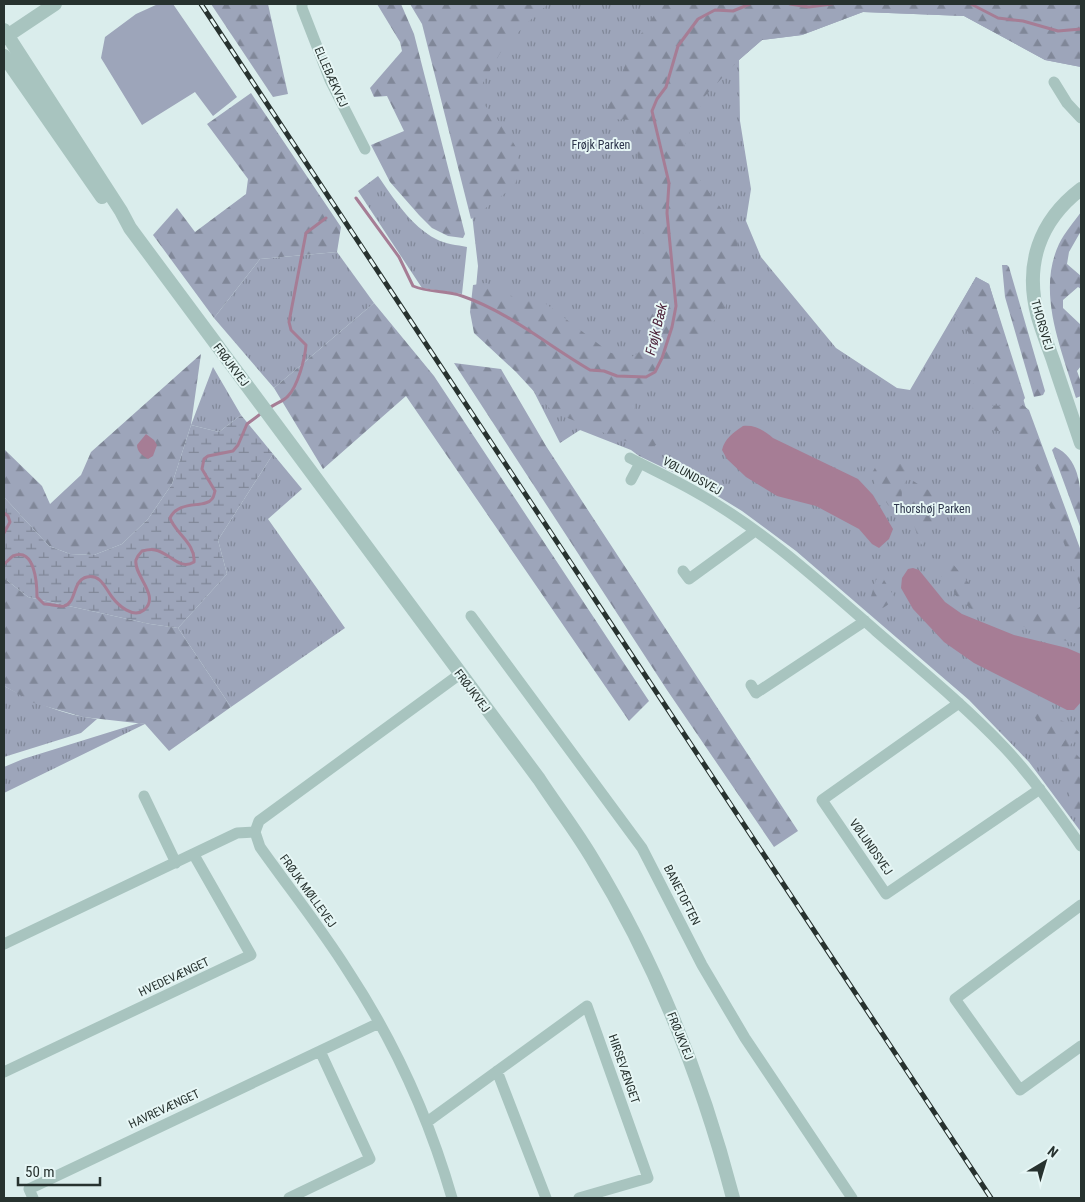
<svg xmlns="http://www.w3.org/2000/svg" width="1085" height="1202" font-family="'Roboto Condensed',sans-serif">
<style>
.grass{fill:url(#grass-tufts)}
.forest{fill:url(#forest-firs)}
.wetland{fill:url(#wetland-marsh)}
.garden{fill:#9da5ba}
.water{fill:#a67d95}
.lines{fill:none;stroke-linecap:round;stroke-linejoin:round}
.stream{stroke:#a67d95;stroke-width:3}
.minor{stroke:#a8c4bf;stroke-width:11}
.tertiary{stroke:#a8c4bf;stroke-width:14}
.rail-casing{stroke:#27322f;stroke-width:5}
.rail{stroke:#e6f6f5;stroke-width:3;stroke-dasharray:9;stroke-linecap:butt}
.labels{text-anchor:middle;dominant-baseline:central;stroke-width:4;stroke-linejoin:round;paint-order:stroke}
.street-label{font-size:12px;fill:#27322f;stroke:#e6f6f5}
.park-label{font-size:12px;fill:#2e364c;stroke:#e6f6f5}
.water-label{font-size:14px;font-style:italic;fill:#4d233a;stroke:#e6f6f5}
</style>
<defs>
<pattern id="grass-tufts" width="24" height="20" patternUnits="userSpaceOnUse" patternTransform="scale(1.25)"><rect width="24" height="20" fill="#9da5ba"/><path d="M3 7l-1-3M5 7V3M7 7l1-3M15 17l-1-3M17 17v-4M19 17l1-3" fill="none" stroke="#808798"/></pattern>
<pattern id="forest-firs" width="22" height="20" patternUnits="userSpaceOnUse" patternTransform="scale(1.25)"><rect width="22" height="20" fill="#9da5ba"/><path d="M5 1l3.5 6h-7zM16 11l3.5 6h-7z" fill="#808798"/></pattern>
<pattern id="wetland-marsh" width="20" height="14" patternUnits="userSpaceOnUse" patternTransform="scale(1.25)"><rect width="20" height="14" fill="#9da5ba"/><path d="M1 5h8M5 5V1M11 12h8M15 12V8" fill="none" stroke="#808798"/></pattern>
</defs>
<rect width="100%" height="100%" fill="#daedec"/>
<path class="grass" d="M 414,4 L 1081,4 L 1081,67 L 1045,60 L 964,16 L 863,12 L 802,35 L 762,40 L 739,60 L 740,121 L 751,189 L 746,221 L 761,257 L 836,348 L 897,388 L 910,390 L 976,277 L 989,284 L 1033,432 L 1081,561 L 1081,832 L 1029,762 L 969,700 L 796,551 L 742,511 L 698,484 L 639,456 L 631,450 L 580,430 L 560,443 L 532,388 L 473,320 L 478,266 L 471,206 L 426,25 Z
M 378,176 C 394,199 411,226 436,239 C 445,244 457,245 467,247 L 462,294 L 422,288 L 358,191 Z
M 337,252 L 374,303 L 274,388 L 214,318 L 260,259 Z
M 213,367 L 241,415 L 219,432 L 191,425 Z
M 273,454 L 302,489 L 268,519 L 345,628 L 231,707 L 178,628 L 227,574 L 218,540 Z
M 4,686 C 33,702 63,715 97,719 L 81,733 L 4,757 Z
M 139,723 L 145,724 L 4,793 L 4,767 L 23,759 Z"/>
<path class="forest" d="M 211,4 L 268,4 L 288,94 L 273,97 Z
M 377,4 L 401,4 L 414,34 L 465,234 L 463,238 L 448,236 L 432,228 L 419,215 L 390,182 L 371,145 L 404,131 L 387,96 L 374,97 L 370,88 L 402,51 L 400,42 Z
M 410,4 L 548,4 L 526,24 L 502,50 L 477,93 L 479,99 L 504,127 L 517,149 L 520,170 L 516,182 L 508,191 L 471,219 L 422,24 Z
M 662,4 L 1081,4 L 1081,67 L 1045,60 L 964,16 L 863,12 L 802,35 L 762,40 L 739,60 L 705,96 L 681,154 L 737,230 L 739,275 L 724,310 L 682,355 L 634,399 L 634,410 L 655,429 L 658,444 L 650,448 L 619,439 L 553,412 L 516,372 L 474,333 L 470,312 L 473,285 L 486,283 L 503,290 L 513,297 L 541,300 L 609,352 L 628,359 L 638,353 L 650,336 L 635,120 L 609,119 L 605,114 L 634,44 Z
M 251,93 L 341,227 L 337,252 L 260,259 L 214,318 L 153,235 L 177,208 L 195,232 L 246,194 L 248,179 L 207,124 Z
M 1081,212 L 1081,231 L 1069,252 L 1067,264 L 1081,276 L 1081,289 L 1078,287 L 1063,300 L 1063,308 L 1081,325 L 1081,366 L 1077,371 L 1081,382 L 1081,396 L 1076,398 C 1062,350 1036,293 1059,244 C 1065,232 1074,222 1081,212 Z
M 1002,265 L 1007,265 L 1009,267 L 1045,391 L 1043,395 L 1034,397 L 1005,297 Z
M 976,277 L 989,284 L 1025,398 L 1023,401 L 972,398 L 968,393 C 991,353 978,347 955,314 Z
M 374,303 L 434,376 L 649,701 L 629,721 L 406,396 L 323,469 L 274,388 Z
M 201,354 L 191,425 L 172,484 L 148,519 L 122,544 L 94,555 L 70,554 L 49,546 L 4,497 L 4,449 L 42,486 L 50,504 L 81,475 L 91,452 Z
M 454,363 L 501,369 L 546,446 L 798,831 L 774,847 L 667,690 Z
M 973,405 L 1024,406 L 1029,410 L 1081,551 L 1081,588 L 1026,444 L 1011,433 L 978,428 L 971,420 Z
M 1055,447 C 1085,461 1081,501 1081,529 L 1052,450 Z
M 887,461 C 897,462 914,465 908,479 C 906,481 904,483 903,486 C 901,492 902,503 902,510 L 900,513 L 888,505 L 875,484 L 872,473 L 876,466 Z
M 913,481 C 919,485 926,488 931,492 C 950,508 930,530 921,545 C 912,522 908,506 913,481 Z
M 929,558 L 946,560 L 952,563 L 972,587 L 975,609 L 972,610 L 954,594 L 954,589 L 944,577 L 940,576 Z
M 881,575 L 895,598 C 889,605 880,611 871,611 L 868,606 L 876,580 Z
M 4,578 L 28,597 L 150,624 L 178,628 L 231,707 L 169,751 L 145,724 L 83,717 L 34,703 L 4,686 Z
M 1081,606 L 1081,645 L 1027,630 L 1025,627 L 1015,623 L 1010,626 L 990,618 L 993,613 L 1000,610 L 1061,614 L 1073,612 Z
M 1029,706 L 1067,723 L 1052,750 Z
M 1075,728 L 1079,733 L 1069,747 L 1081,759 L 1080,785 L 1081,791 L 1081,825 L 1076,817 L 1057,753 L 1072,729 Z"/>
<path class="wetland" d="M 241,415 L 273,454 L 218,540 L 227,574 L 178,628 L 150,624 L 28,597 L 4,578 L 4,497 L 49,546 L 70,554 L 94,555 L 122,544 L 148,519 L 172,484 L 191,425 L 219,432 Z"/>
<path class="garden" d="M 158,4 L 173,4 L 237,97 L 213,116 L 195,92 L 142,125 L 101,58 L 105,37 L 136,14 Z"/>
<path class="water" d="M 743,426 C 756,425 763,430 773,438 L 858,479 L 873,495 L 893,529 L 889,539 L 879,548 L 872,544 L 859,529 L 816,506 L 777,496 L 746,477 L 727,459 L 722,450 C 725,438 733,433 743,426 Z
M 146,434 L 154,440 L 157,445 L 153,456 L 148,459 C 143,456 137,452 137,445 Z
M 913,568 L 919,570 L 945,602 L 962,614 L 1014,635 L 1067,648 L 1081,654 L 1081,702 L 1074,710 L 1067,710 L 974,663 L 944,642 L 913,609 L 901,588 L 902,578 L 908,569 Z"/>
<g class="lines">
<path class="stream" d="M 790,4 L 809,7 L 832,4
M 971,4 L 998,18 L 1023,21 L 1058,31 L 1081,29
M 356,198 L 399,257 L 413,286 C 429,293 446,290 462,296 C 509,312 547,345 590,370 L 604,371 L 617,376 L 646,377 L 655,372 L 662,358 L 672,327 L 676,306 L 667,213 L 669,183 L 652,111 L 657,99 L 666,87 L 678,46 L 698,19 L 715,10 L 733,11 L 750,4
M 268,409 C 274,404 284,401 288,396 C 298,386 305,358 306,345 L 291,330 L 289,322 L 306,233 L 326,218
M 4,513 L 8,516 L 10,522 L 4,533
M 4,564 C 7,562 10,558 13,556 C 35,547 37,584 37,597 L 44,604 C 50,604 58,607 64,606 C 77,603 72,580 87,577 C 101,574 105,588 112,597 C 118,605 133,619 144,610 C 161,596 133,575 136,560 C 137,557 140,553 142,551 C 146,550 152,549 155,550 C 169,552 179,571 194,562 C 196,544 175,533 170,518 C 179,499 205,509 212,499 C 214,497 214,494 215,491 L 202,469 L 204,459 L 208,456 L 233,451 L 238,445 L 247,424 L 263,412"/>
<path class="minor" d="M 302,4 L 302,8 L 330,80 L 365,149
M 1054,82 L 1067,103 L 1081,118
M 630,458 C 651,469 673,479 694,491 C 761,528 819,581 876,631 C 920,669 965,706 1005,748 C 1033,778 1057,812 1081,846
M 631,480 L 640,463
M 683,571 L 689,579 L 755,531
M 471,616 L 642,848 L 702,965 L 745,1038 L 852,1198
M 751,685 L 756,693 L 865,621
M 959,703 L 822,800 L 886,894 L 1040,789
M 144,796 L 176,863
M 1081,905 L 955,999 L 1020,1090 L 1081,1046
M 4,944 L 237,833 L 255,832
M 497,1071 L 546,1198
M 4,1072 L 251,955 L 194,855
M 427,1122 L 587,1006 L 648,1178 L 579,1198
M 33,1198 L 29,1189 L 379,1023
M 289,1198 L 370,1159 L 320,1051
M 452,1198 C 429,1118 394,1041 348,971 C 321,928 289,888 260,847 L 255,832 L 259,821 L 460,674"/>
<path class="tertiary" d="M 4,30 L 121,211 L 130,228 L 539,779 C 556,805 576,831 592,858 C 656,963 702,1079 733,1198
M 4,38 L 55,4
M 4,56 L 102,197
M 1081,189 C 1039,221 1024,265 1038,317 C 1042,331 1048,346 1053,360 C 1062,388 1072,416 1081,443"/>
<defs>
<path id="rail" d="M 201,4 L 991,1198"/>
</defs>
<use href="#rail" class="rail-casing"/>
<use href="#rail" class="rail"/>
</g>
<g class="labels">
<g class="street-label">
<text transform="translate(331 77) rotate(66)">ELLEBÆKVEJ</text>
<text transform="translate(1042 325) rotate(74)">THORSVEJ</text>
<text transform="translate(231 365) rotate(53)">FRØJKVEJ</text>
<text transform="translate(692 476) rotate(29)">VØLUNDSVEJ</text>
<text transform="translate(472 691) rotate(53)">FRØJKVEJ</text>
<text transform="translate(871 847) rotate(55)">VØLUNDSVEJ</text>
<text transform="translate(308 891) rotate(54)">FRØJK MØLLEVEJ</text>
<text transform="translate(682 895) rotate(63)">BANETOFTEN</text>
<text transform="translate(174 977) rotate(-25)">HVEDEVÆNGET</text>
<text transform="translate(680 1036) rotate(68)">FRØJKVEJ</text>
<text transform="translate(624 1069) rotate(71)">HIRSEVÆNGET</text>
<text transform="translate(164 1109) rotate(-25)">HAVREVÆNGET</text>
</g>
<g class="park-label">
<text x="601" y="145">Frøjk Parken</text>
<text x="932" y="509">Thorshøj Parken</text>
</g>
<g class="water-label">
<text transform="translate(656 329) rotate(-76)">Frøjk Bæk</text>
</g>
</g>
<rect width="1085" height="1202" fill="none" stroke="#27322f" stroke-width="10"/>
<g transform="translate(1045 1162) rotate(38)" stroke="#e6f6f5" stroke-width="4" paint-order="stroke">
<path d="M0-4L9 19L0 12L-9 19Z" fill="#27322f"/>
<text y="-8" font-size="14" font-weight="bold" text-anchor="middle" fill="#27322f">N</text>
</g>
<path d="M18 1177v8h82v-8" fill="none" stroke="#27322f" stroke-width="2.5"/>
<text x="25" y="1177" font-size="15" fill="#27322f" stroke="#e6f6f5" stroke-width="4" paint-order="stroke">50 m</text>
</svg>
